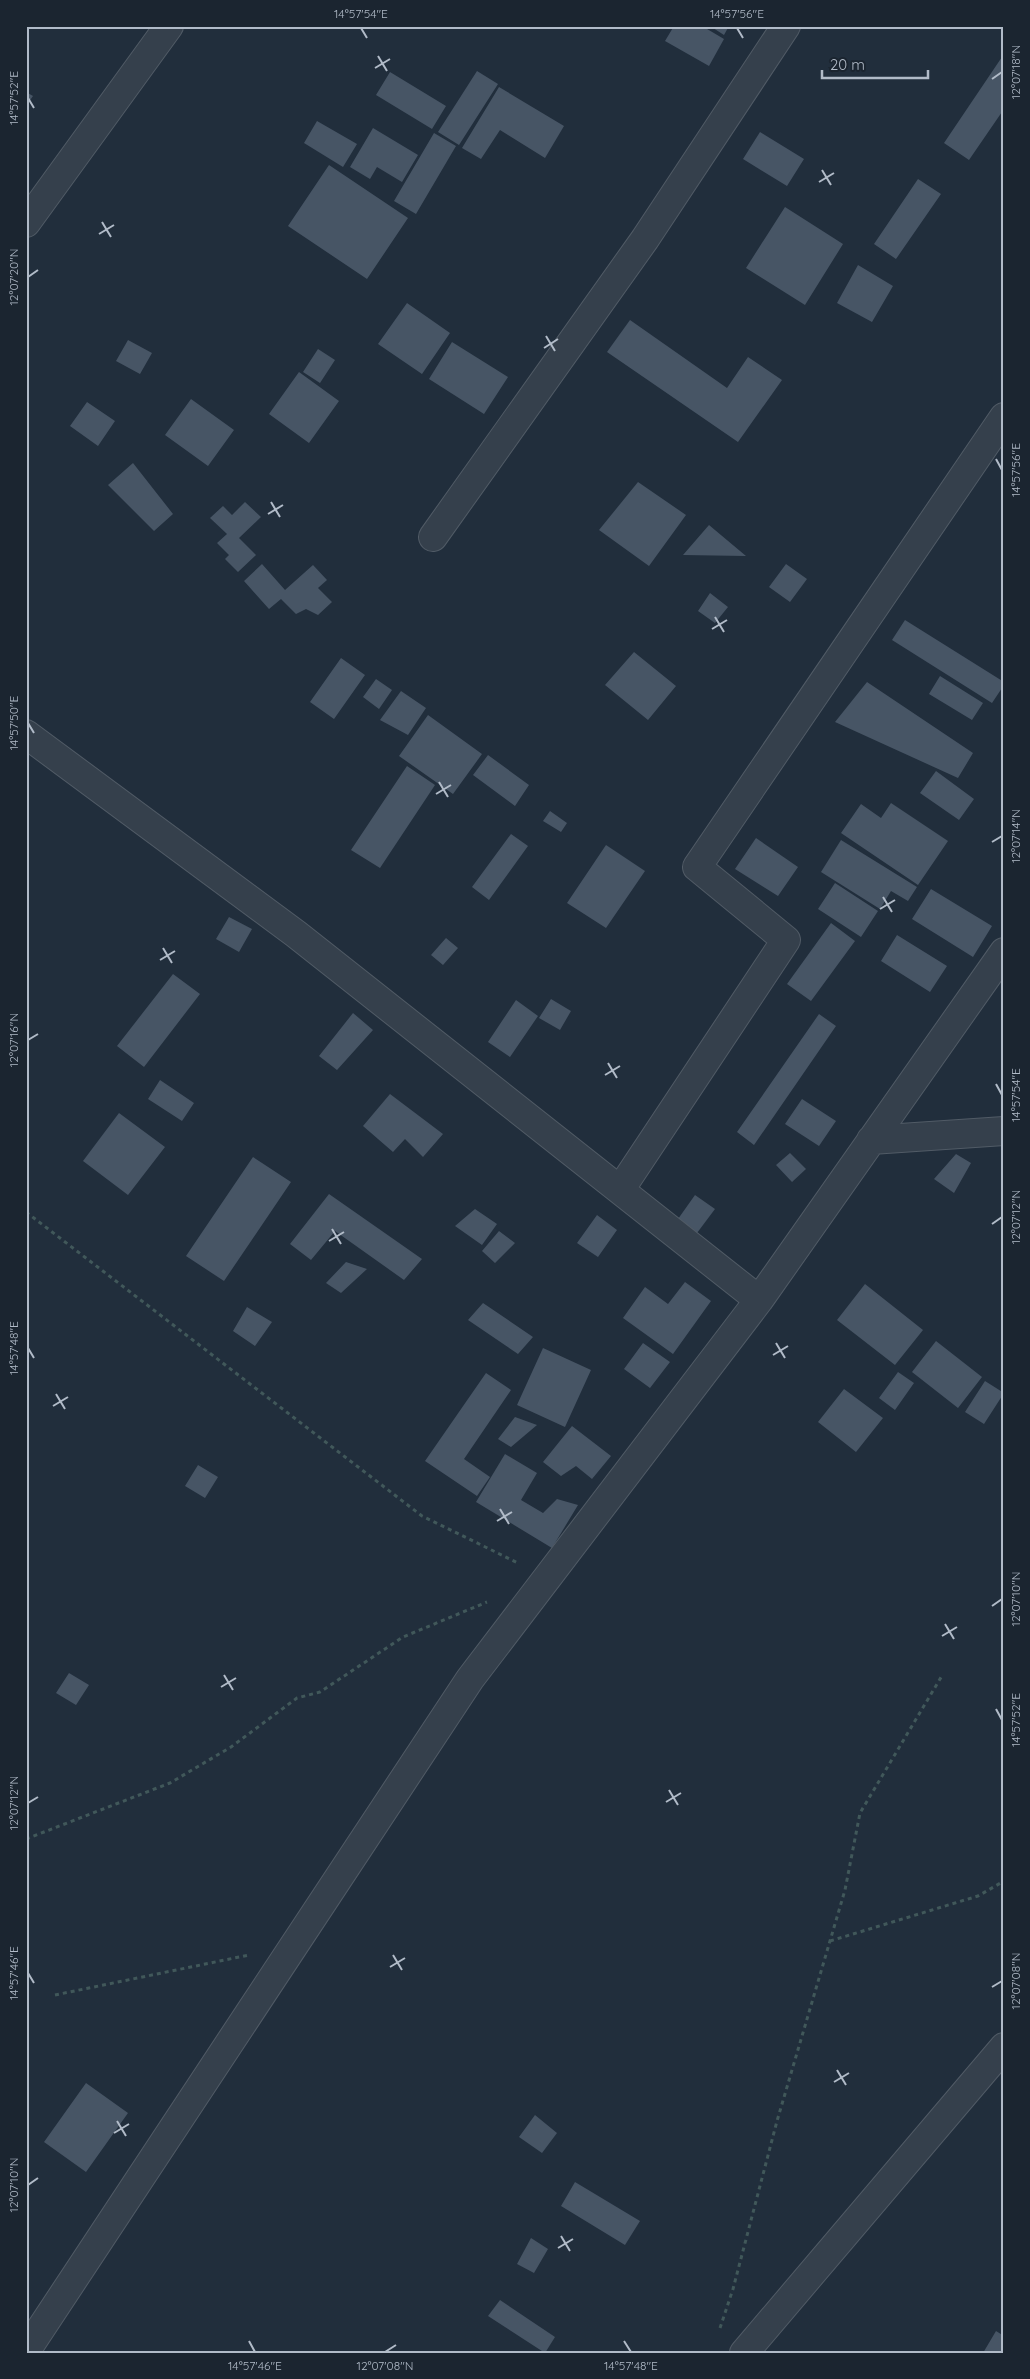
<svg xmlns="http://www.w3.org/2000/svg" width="1030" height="2379" font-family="Quicksand,sans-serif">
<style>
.building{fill:#475565}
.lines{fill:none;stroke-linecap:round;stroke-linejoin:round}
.minor-casing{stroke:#515b66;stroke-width:30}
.path{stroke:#41585a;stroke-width:3;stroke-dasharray:4 4;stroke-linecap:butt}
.minor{stroke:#35404c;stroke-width:28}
.ticks{fill:none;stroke:#b1bbc8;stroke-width:2}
.neatline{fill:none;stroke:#b1bbc8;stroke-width:2}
.ticks-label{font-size:12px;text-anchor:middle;fill:#b1bbc8}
</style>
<rect width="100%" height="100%" fill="#212e3c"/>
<path class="building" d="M 674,26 L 702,26 L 724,39 L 709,66 L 665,41 Z
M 710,26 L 729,26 L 724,35 Z
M 1004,54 L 1004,109 L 969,160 L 944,143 Z
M 477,71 L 498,84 L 459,145 L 438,132 Z
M 390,72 L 446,106 L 432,129 L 376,95 Z
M 499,87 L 564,126 L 545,158 L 500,130 L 481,159 L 462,148 Z
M 26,92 L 33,96 L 26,106 Z
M 317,121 L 357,144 L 343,167 L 304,143 Z
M 373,128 L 418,155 L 402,182 L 377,167 L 370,179 L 350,167 Z
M 760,132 L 804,159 L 787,186 L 743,159 Z
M 434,133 L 456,146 L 416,214 L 394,201 Z
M 329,165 L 408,218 L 367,279 L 288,226 Z
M 918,179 L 941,194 L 896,259 L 874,244 Z
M 785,207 L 843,244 L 805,305 L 746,268 Z
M 858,265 L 893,286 L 872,322 L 837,303 Z
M 407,303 L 450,333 L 422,374 L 378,344 Z
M 630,320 L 727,388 L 748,357 L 782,380 L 738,442 L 607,352 Z
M 128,340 L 152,353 L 140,374 L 116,361 Z
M 452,342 L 508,377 L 484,414 L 429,379 Z
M 318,349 L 335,360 L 320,383 L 303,372 Z
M 299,372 L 339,401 L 309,443 L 269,414 Z
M 191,399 L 234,430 L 208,466 L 165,435 Z
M 87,402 L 115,421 L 98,446 L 70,426 Z
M 133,463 L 173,514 L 154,531 L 108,485 Z
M 638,482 L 686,515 L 649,566 L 599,530 Z
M 245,502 L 261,517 L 239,538 L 256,555 L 238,572 L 225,559 L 229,555 L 217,543 L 227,534 L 210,518 L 223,506 L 232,515 Z
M 709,525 L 746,556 L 683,555 Z
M 262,564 L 285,590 L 313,565 L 327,580 L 318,588 L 332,602 L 318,615 L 306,609 L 296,614 L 281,599 L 269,609 L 244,581 Z
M 786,564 L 807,579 L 790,602 L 769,587 Z
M 710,593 L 728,607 L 715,623 L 698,611 Z
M 905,620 L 1004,682 L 1004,685 L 992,703 L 892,640 Z
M 634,652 L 676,686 L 648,720 L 605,685 Z
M 341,658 L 365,675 L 334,719 L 310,702 Z
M 940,676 L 983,703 L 972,720 L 929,694 Z
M 376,679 L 392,690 L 379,709 L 363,697 Z
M 867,682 L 973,753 L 958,778 L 835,722 Z
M 401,691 L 426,708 L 408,735 L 380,720 Z
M 428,715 L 482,754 L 453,794 L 399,756 Z
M 488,755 L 529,785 L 515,806 L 473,775 Z
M 407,766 L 435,785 L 380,868 L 351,850 Z
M 936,771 L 974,799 L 959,820 L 920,793 Z
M 891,803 L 948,841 L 918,885 L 841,833 L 861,804 L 881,818 Z
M 550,811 L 567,823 L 561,832 L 543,821 Z
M 511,834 L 528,846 L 489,900 L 472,887 Z
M 756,838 L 798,867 L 778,896 L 735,869 Z
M 841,840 L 917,887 L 908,901 L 891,891 L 880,909 L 821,872 Z
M 606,845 L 645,871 L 606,928 L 567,903 Z
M 835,883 L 878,911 L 861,937 L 818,909 Z
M 931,889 L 992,926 L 973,957 L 912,919 Z
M 229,917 L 252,929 L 239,952 L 216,939 Z
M 831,923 L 855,941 L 811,1001 L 787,984 Z
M 897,935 L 947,966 L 930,992 L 881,961 Z
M 446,938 L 458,948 L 443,965 L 431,955 Z
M 173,974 L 200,994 L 144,1067 L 117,1046 Z
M 551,999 L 571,1011 L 560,1030 L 539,1018 Z
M 516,1000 L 538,1016 L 510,1057 L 488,1042 Z
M 353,1013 L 373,1030 L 337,1070 L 319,1056 Z
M 819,1014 L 836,1026 L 754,1145 L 737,1132 Z
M 160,1080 L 194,1103 L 182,1121 L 148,1099 Z
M 390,1094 L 443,1134 L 423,1157 L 405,1139 L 393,1152 L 363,1126 Z
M 802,1099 L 836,1121 L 819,1146 L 785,1124 Z
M 119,1113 L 165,1147 L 128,1195 L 83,1161 Z
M 790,1153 L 806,1169 L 792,1182 L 776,1165 Z
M 956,1154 L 971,1163 L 954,1193 L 934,1179 Z
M 253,1157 L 291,1182 L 224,1281 L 186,1256 Z
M 329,1194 L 422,1259 L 404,1280 L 335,1231 L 311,1260 L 290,1244 Z
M 695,1195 L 715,1209 L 697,1233 L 678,1219 Z
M 475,1209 L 497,1224 L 482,1245 L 455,1226 Z
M 597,1215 L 617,1230 L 598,1257 L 577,1243 Z
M 499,1231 L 515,1243 L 495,1263 L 482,1251 Z
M 346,1262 L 367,1269 L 341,1293 L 326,1283 Z
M 685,1282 L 711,1301 L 673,1354 L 623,1318 L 645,1287 L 668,1304 Z
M 865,1284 L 923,1330 L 895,1365 L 837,1320 Z
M 483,1303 L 533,1337 L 518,1354 L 468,1320 Z
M 247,1307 L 272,1322 L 255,1346 L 233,1331 Z
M 936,1341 L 982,1377 L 958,1408 L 912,1372 Z
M 643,1343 L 670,1362 L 650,1388 L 624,1369 Z
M 543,1348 L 591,1370 L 565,1427 L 517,1405 Z
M 898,1372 L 914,1383 L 895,1410 L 879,1398 Z
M 486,1373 L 511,1390 L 464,1459 L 490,1477 L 477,1496 L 425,1461 Z
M 985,1381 L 1004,1393 L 984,1424 L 965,1412 Z
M 844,1389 L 883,1418 L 856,1452 L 818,1422 Z
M 515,1417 L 537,1425 L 511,1447 L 498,1439 Z
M 572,1426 L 611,1456 L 592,1479 L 576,1466 L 561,1476 L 543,1462 Z
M 505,1454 L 537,1473 L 521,1500 L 543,1513 L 557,1499 L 578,1505 L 552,1548 L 476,1502 Z
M 198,1465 L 218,1477 L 205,1498 L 185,1486 Z
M 69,1673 L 89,1685 L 76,1705 L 56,1693 Z
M 86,2083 L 128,2113 L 86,2172 L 44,2142 Z
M 535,2115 L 557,2133 L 542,2153 L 519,2137 Z
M 575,2182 L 640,2221 L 625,2245 L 561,2206 Z
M 531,2238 L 548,2249 L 534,2273 L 517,2264 Z
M 500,2300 L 555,2337 L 545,2353 L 488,2316 Z
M 996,2331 L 1004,2336 L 1004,2353 L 983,2353 Z"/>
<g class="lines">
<defs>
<path id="minor" d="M 26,223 L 169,26
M 433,537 L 645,239 L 786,26
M 26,734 L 296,934 L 759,1300
M 871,1140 L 1004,1131
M 620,1190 L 786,940 L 697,867 L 1004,417
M 26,2351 L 470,1679 L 759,1300 L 1004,952
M 744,2353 L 1004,2047"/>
</defs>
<use href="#minor" class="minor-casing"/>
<path class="path" d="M 26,1212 L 422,1516 L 518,1563
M 26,1839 L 170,1783 L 231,1747 L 297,1698 L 320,1692 L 403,1637 L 487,1602
M 830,1941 L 978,1896 L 1004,1881
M 55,1995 L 249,1955
M 720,2328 L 733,2289 L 777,2121 L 845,1890 L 860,1813 L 943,1674"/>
<use href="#minor" class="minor"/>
</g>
<path class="ticks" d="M 361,28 L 367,38M 737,28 L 743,38M 378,56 L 387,71M 375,68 L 390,59M 992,79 L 1002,72M 28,98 L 34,108M 822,170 L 831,185M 819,182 L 834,173M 102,222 L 111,237M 99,234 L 114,225M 28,277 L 38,270M 546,336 L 555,351M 544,348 L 558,339M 996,459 L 1002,470M 271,502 L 280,517M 268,514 L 283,505M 715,617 L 724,632M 712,629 L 727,620M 28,723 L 34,733M 439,782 L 448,797M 436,794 L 451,785M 992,842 L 1002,836M 883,897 L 892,912M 880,909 L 895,900M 163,948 L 172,963M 160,960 L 175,951M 28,1040 L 38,1034M 608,1063 L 617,1078M 605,1075 L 620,1066M 996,1084 L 1002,1095M 992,1224 L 1002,1217M 332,1229 L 341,1244M 329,1241 L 344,1232M 776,1343 L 785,1358M 28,1348 L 34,1358M 773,1355 L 788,1346M 56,1394 L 65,1409M 53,1406 L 68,1397M 500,1509 L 509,1524M 497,1521 L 512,1512M 992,1606 L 1002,1599M 945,1624 L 954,1639M 942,1636 L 957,1627M 224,1675 L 233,1690M 221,1687 L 236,1678M 996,1709 L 1002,1720M 669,1790 L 678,1805M 666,1802 L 681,1793M 28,1803 L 38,1797M 393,1955 L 402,1970M 390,1967 L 405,1958M 28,1973 L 34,1983M 992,1987 L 1002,1981M 837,2070 L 846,2085M 834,2082 L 849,2073M 117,2121 L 126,2136M 114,2133 L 129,2124M 28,2185 L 38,2178M 561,2236 L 570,2251M 558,2248 L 573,2239M 249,2341 L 255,2352M 624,2341 L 631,2352M 385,2352 L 396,2345"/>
<rect width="1030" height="2379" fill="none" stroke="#1b2530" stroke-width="55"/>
<path d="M822 70v8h106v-8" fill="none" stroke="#b1bbc8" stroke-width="2.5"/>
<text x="830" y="70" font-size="15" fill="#b1bbc8" stroke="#1b2530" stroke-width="4" paint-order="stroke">20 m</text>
<rect x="28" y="28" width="974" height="2324" class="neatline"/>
<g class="ticks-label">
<text x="361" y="18">14°57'54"E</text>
<text x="737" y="18">14°57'56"E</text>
<text transform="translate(1016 72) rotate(-90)" y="4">12°07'18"N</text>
<text transform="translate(14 98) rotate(-90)" y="4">14°57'52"E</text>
<text transform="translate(14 277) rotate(-90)" y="4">12°07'20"N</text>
<text transform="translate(1016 470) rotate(-90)" y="4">14°57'56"E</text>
<text transform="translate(14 723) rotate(-90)" y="4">14°57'50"E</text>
<text transform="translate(1016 836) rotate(-90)" y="4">12°07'14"N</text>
<text transform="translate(14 1040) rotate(-90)" y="4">12°07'16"N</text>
<text transform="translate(1016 1095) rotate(-90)" y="4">14°57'54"E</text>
<text transform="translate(1016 1217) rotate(-90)" y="4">12°07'12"N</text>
<text transform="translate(14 1348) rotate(-90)" y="4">14°57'48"E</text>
<text transform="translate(1016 1599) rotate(-90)" y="4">12°07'10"N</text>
<text transform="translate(1016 1720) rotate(-90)" y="4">14°57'52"E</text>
<text transform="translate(14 1803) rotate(-90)" y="4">12°07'12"N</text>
<text transform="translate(14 1973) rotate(-90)" y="4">14°57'46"E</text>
<text transform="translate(1016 1981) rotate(-90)" y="4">12°07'08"N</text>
<text transform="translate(14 2185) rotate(-90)" y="4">12°07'10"N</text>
<text x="255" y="2370">14°57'46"E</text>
<text x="385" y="2370">12°07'08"N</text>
<text x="631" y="2370">14°57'48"E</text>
</g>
</svg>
